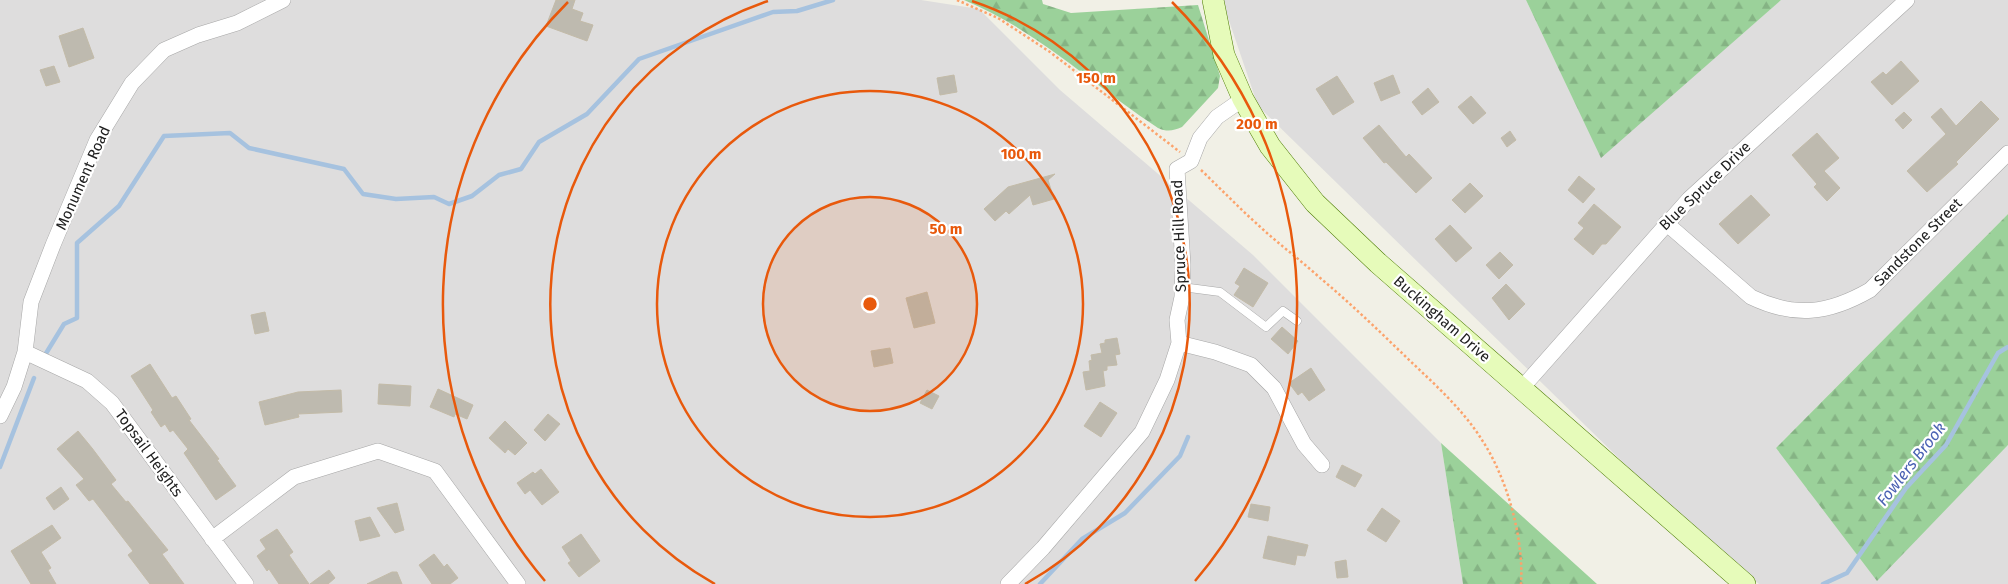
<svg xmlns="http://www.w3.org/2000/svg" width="2008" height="584" font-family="'Fira Sans',sans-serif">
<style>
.residential{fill:#dedddd}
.forest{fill:url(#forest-firs)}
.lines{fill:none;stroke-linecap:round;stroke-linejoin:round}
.stream{stroke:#a6c2df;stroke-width:4.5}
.building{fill:#bebaaf;stroke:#c3bba8}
.lane-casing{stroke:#a7a7a7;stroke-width:9}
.street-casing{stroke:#a7a7a7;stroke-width:16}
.secondary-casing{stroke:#4d7c03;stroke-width:22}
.path{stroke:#fca36c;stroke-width:2.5;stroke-dasharray:2.5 2.5;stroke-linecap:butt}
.lane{stroke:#fff;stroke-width:8}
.street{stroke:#fff;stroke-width:15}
.secondary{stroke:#e6fbba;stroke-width:21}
.ring{fill:none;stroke:#e8590c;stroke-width:2.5}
.labels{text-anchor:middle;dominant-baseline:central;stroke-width:4.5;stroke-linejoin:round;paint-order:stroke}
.street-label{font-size:15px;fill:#202020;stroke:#fff}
.water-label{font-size:16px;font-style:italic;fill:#4a61b3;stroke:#fff}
.centre{fill:#e8590c;stroke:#fff;stroke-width:2.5}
.ring-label{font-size:15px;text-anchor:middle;font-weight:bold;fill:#e8590c;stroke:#fff;stroke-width:4.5;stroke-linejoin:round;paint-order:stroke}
</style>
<defs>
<pattern id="forest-firs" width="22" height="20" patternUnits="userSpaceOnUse" patternTransform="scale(1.25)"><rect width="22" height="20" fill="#9bd19a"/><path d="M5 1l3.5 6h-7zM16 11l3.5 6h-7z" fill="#85b384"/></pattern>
</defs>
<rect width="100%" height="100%" fill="#f1f0e6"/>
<path class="residential" d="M 0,0 L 921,0 L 979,9 L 1060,90 L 1253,255 L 1441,443 L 1463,584 L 0,584 Z
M 1222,0 L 1526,0 L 1601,157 L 1781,0 L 2008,0 L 2008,214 L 1776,448 L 1877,580 L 2008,445 L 2008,584 L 1759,584 L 1632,471 L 1258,106 Z"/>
<path class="forest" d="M 964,0 L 1042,0 L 1043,4 L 1071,13 L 1198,5 L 1220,76 L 1218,88 L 1182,127 C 1173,131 1167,132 1158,128 C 1093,85 1037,30 964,0 Z
M 1526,0 L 1781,0 L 1601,158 Z
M 2008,214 L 2008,445 L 1877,581 L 1776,448 Z
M 1441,443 L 1597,584 L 1463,584 Z"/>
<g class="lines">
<path class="stream" d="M 45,355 L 64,324 L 77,318 L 77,243 L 119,206 L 164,136 L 230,133 L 249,148 L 344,169 L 363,194 L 396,199 L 434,197 L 449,204 L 472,196 L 499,175 L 521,169 L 539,142 L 587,114 L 639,59 L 773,12 L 797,11 L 833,0
M 0,467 L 34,378
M 1040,584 L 1082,539 L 1125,513 L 1180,456 L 1188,437
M 1823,584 L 1847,573 L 1906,488 L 1946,445 L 1998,353 L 2008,347"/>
</g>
<path class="building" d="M 556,0 L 575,0 L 572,9 L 583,13 L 580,21 L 593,25 L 587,41 L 546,26 Z
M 83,28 L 94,58 L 69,67 L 59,36 Z
M 1901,61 L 1919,81 L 1892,105 L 1871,82 L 1883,72 L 1886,75 Z
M 54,66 L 60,82 L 46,86 L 40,70 Z
M 954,75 L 957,92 L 940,95 L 937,78 Z
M 1393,75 L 1400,93 L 1381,101 L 1374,83 Z
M 1337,76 L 1354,102 L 1333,115 L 1316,89 Z
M 1428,88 L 1439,102 L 1422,115 L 1412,102 Z
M 1471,96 L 1486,113 L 1473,124 L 1458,107 Z
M 1981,101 L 1999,119 L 1956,162 L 1958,164 L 1927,192 L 1907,171 L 1946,134 L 1931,117 L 1941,108 L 1956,126 Z
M 1904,112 L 1912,120 L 1903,129 L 1895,120 Z
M 1379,125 L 1406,157 L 1409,154 L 1432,178 L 1416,193 L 1386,162 L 1384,163 L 1363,138 Z
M 1510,131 L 1516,140 L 1507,147 L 1501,138 Z
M 1817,133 L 1839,158 L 1824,171 L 1840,188 L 1827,201 L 1814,187 L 1817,184 L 1792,155 Z
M 1055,174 L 1048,180 L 1054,199 L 1033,205 L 1030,195 L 1009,214 L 1006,211 L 995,221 L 984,209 L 1008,187 Z
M 1579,176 L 1595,189 L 1583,203 L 1568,190 Z
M 1470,183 L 1483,196 L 1465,213 L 1452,200 Z
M 1751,195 L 1770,215 L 1738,244 L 1719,224 Z
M 1594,204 L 1621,227 L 1606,244 L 1602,244 L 1593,255 L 1574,239 L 1584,228 L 1578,223 Z
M 1450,225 L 1472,248 L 1456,262 L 1435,239 Z
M 1500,252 L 1513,265 L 1499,279 L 1486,265 Z
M 1244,268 L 1268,283 L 1253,307 L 1234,295 L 1240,286 L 1235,283 Z
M 1506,284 L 1525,304 L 1509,320 L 1492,298 Z
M 927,292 L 935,323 L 914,328 L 906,298 Z
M 265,312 L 269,331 L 255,334 L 251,315 Z
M 1282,327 L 1298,341 L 1288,354 L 1271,339 Z
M 1117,338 L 1120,354 L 1115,355 L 1117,365 L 1107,366 L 1107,370 L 1103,371 L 1105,386 L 1086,390 L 1083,372 L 1090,371 L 1089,361 L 1092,360 L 1091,355 L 1102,353 L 1100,344 L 1105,343 L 1105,340 Z
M 890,348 L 893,363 L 874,367 L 871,351 Z
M 150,364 L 172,398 L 176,396 L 191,419 L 189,420 L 219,459 L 217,460 L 236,486 L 216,500 L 184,453 L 188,449 L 173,430 L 170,432 L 165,424 L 161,427 L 151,412 L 153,410 L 131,376 Z
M 1311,368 L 1325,390 L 1309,401 L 1302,392 L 1298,395 L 1289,383 Z
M 379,384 L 411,386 L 410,406 L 378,404 Z
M 438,389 L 473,405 L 467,419 L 455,414 L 454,417 L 430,407 Z
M 341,390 L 342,412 L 298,414 L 299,417 L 265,425 L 259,402 L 298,392 Z
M 927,390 L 939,396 L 932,409 L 920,403 Z
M 1100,402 L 1117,413 L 1101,437 L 1084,426 Z
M 548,414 L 560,424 L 545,441 L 534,430 Z
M 505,421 L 527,443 L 515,455 L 508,449 L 505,453 L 489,438 Z
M 78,431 L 92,448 L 116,480 L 111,484 L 126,502 L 128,501 L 168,550 L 162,554 L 184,584 L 150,584 L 128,555 L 133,551 L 93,499 L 89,501 L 76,485 L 84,479 L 57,449 Z
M 1342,465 L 1362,475 L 1355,487 L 1336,477 Z
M 541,469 L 559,492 L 542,505 L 530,490 L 525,494 L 517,483 L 533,472 L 535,474 Z
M 61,487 L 69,499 L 54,510 L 46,498 Z
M 397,503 L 404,530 L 395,533 L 377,508 Z
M 1251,504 L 1270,507 L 1268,521 L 1248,517 Z
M 1382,508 L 1400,521 L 1386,542 L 1367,530 Z
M 370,517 L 380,536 L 360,541 L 355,521 Z
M 52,525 L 61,538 L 41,552 L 51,568 L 48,570 L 56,584 L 31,584 L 11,551 Z
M 277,529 L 293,552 L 289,555 L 309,584 L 279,584 L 269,569 L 267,571 L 257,556 L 266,549 L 260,540 Z
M 581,534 L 600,561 L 579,577 L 568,563 L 571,561 L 562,547 Z
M 1268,536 L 1308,545 L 1305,556 L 1297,555 L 1295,565 L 1263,558 Z
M 434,554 L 444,567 L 447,564 L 458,578 L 450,584 L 432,584 L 419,565 Z
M 1346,560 L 1348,577 L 1337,578 L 1335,562 Z
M 329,570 L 335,578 L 328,584 L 310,584 Z
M 392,572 L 397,572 L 402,584 L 367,584 Z"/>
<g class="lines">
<defs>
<path id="lane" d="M 1182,287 L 1220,292 L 1266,327 L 1283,311 L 1297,321"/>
<path id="street" d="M 1666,223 L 1751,297 C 1795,318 1828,314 1870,290 L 2008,153
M 1179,343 L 1215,352 L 1251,365 L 1274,388 L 1304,444 L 1322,465
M 25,352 L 87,381 L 112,403 L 246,584
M 1521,389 L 1689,199 L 1907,0
M 0,416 L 14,387 L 25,352 L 31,302 L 53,245 L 97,140 L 132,83 L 164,50 L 198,35 L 237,23 L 283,0
M 212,539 L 294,477 L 378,451 L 435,471 L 518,584
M 1008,584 L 1043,548 L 1142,432 L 1167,380 L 1179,343 L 1177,320 L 1182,297 L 1183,265 L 1177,169 L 1191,161 L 1200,138 L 1217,117 L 1243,99"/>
<path id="secondary" d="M 1213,0 L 1224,55 L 1243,99 L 1270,146 L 1315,203 L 1378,263 L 1745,584"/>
</defs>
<use href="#lane" class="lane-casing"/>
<use href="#street" class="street-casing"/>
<use href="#secondary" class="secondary-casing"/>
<path class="path" d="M 957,0 L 998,18 L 1050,52 L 1180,152
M 1201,170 C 1220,188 1237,206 1256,223 C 1276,242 1298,258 1319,277 C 1349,302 1377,329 1405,356 C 1432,382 1462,408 1482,440 C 1507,478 1524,538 1521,584"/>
<use href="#lane" class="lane"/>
<use href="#street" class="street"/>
<use href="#secondary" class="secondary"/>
</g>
<circle cx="870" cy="304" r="107" fill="#e8590c" fill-opacity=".12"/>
<g class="ring">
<circle cx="870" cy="304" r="107"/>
<circle cx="870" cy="304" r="213"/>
<path d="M715 584A320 320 0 0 1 768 1M972 1A320 320 0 0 1 1025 584"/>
<path d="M545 581A427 427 0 0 1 568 2M1172 2A427 427 0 0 1 1195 581"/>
</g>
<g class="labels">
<g class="street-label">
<text transform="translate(83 178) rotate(-66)">Monument Road</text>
<text transform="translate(1705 186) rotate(-44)">Blue Spruce Drive</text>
<text transform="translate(1179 236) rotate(-92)">Spruce Hill Road</text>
<text transform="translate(1918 242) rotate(-45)">Sandstone Street</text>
<text transform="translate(1442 319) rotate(41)">Buckingham Drive</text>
<text transform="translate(149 453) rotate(54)">Topsail Heights</text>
</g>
<g class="water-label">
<text transform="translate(1911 464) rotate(-52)">Fowlers Brook</text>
</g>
</g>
<circle cx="870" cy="304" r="8" class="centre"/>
<g class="ring-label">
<text x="1096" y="83">150 m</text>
<text x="1257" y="129">200 m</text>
<text x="1021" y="159">100 m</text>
<text x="946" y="234">50 m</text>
</g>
</svg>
